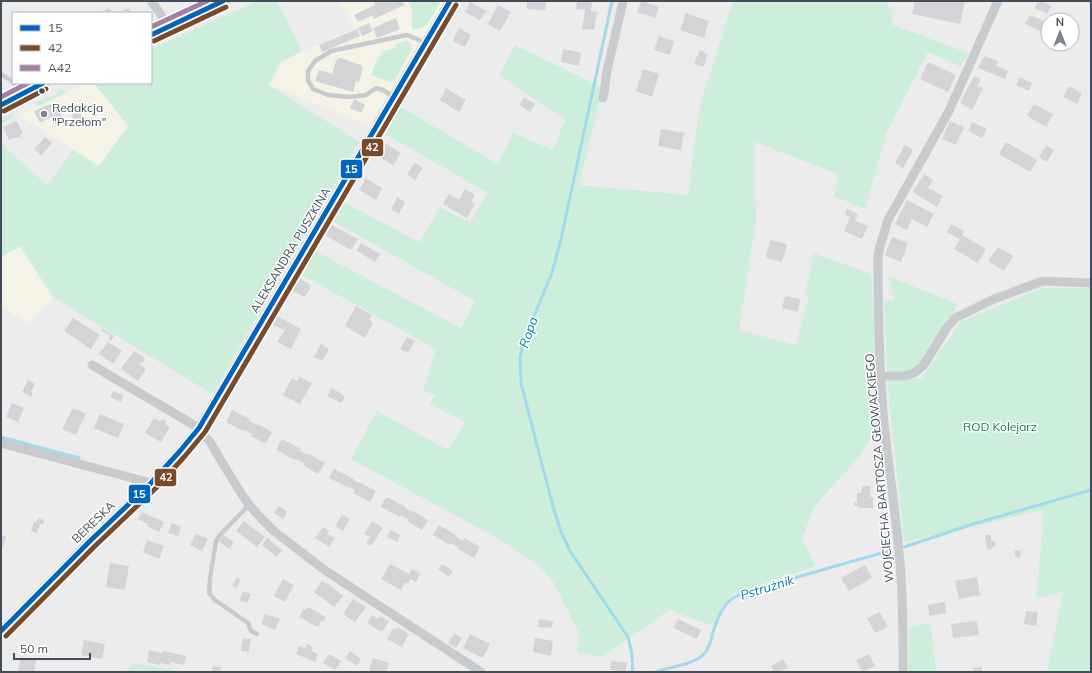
<svg xmlns="http://www.w3.org/2000/svg" width="1092" height="673" font-family="Mulish,sans-serif">
<style>
.commercial{fill:#f5f2e6}
.green{fill:#ceeedc}
.lines{fill:none;stroke-linecap:round;stroke-linejoin:round}
.stream{stroke:#a0daef;stroke-width:3}
.building{fill:#d4d4d7}
.lane{stroke:#c8cbcd;stroke-width:4.5}
.street{stroke:#c8cbcd;stroke-width:9}
.primary{stroke:#c3c7cb;stroke-width:14}
.bus-1-casing{stroke:#fff;stroke-width:8}
.bus-2-casing{stroke:#fff;stroke-width:8}
.bus-3-casing{stroke:#fff;stroke-width:8}
.bus-1{stroke:#0065bd;stroke-width:5}
.bus-2{stroke:#7a4b2a;stroke-width:5}
.bus-3{stroke:#a380a2;stroke-width:5}
.bus-dot{fill:#434d59;stroke:#fff;stroke-width:1.5}
.poi-dot{fill:#7e858c;stroke:#fff;stroke-width:1.5}
.labels{text-anchor:middle;dominant-baseline:central;stroke-width:3;stroke-linejoin:round;paint-order:stroke}
.poi-label{font-size:12px;fill:#434d59;stroke:#fff;text-anchor:start}
.street-label{font-size:12px;fill:#434d59;stroke:#fff}
.park-label{font-size:12px;fill:#117d4d;stroke:#fff}
.water-label{font-size:13px;font-style:italic;fill:#047fab;stroke:#fff}
.line-badge{stroke:#fff;stroke-width:1.5}
.badge-label{font-size:11px;text-anchor:middle;font-weight:bold;fill:#fff}
</style>
<rect width="100%" height="100%" fill="#edecec"/>
<path class="commercial" d="M 340,1 L 445,1 L 369,126 L 269,85 L 281,62 L 353,29 Z
M 87,83 L 94,83 L 129,126 L 99,166 L 19,115 Z
M 1,219 L 53,297 L 29,323 L 1,307 Z"/>
<path class="green" d="M 257,1 L 277,1 L 302,51 L 281,62 L 269,85 L 359,142 L 212,394 L 53,297 L 20,246 L 1,257 L 1,144 L 47,185 L 73,150 L 99,166 L 128,126 L 94,83 L 151,83 L 151,49 Z
M 408,1 L 441,1 C 435,10 426,35 412,28 L 412,11 Z
M 733,1 L 885,1 L 893,12 L 891,24 L 968,53 L 961,67 L 928,52 L 887,132 L 865,209 L 834,196 L 838,174 L 754,142 L 756,221 L 739,330 L 796,345 L 809,296 L 804,295 L 814,253 L 871,274 L 876,365 L 870,366 L 873,421 L 880,425 L 854,463 L 815,505 L 802,539 L 816,566 L 733,594 L 721,608 L 714,626 L 669,610 L 602,657 L 577,652 L 580,636 L 554,583 L 538,565 L 499,539 L 351,459 L 377,411 L 448,450 L 465,422 L 429,404 L 435,395 L 423,391 L 436,349 L 300,274 L 315,251 L 461,328 L 475,301 L 331,220 L 341,201 L 419,242 L 440,207 L 470,223 L 488,193 L 382,132 L 397,105 L 498,164 L 513,133 L 553,150 L 565,120 L 499,75 L 515,45 L 603,88 L 579,185 L 688,195 L 700,105 Z
M 407,41 L 411,44 L 412,48 L 395,80 L 389,82 L 371,75 L 376,61 L 384,51 L 396,48 L 395,44 Z
M 62,90 L 66,93 L 37,107 L 35,103 L 50,96 L 51,97 L 58,94 L 57,92 Z
M 13,113 L 15,117 L 1,124 L 1,119 Z
M 888,276 L 957,304 L 954,311 C 945,326 926,363 912,369 C 905,373 895,372 887,371 L 884,302 L 894,300 Z
M 1042,288 L 1091,288 L 1091,672 L 1047,672 L 1063,592 L 1036,599 L 1044,510 L 904,542 L 887,381 L 922,378 L 960,322 Z
M 931,623 L 936,672 L 908,672 L 909,627 Z
M 132,663 L 184,672 L 126,672 Z"/>
<g class="lines">
<path class="stream" d="M 612,1 L 561,239 L 552,273 L 523,342 L 520,359 L 521,383 L 553,507 L 561,532 L 570,551 L 628,637 C 631,648 634,660 632,672
M 1,437 L 79,458
M 904,547 L 973,524 L 1091,490
M 656,672 C 671,666 689,666 702,656 C 709,650 711,641 713,632 C 717,620 723,603 735,597 C 749,589 766,586 781,582 C 817,571 853,561 889,551"/>
</g>
<path class="building" d="M 374,1 L 402,1 L 404,5 L 374,19 L 372,15 L 358,22 L 354,15 L 375,5 Z
M 527,1 L 546,1 L 545,10 L 527,9 Z
M 577,1 L 592,1 L 591,11 L 597,12 L 594,30 L 582,29 L 585,10 L 576,9 Z
M 641,1 L 659,7 L 655,18 L 637,12 Z
M 915,1 L 965,1 L 960,24 L 912,14 Z
M 1038,1 L 1040,1 L 1051,6 L 1047,14 L 1035,8 Z
M 470,2 L 486,11 L 480,20 L 465,12 Z
M 498,5 L 511,12 L 500,31 L 488,24 Z
M 109,8 L 112,13 L 101,13 L 101,12 Z
M 129,8 L 131,13 L 118,13 Z
M 686,13 L 709,21 L 704,38 L 680,30 Z
M 1030,15 L 1044,21 L 1040,31 L 1025,24 Z
M 396,18 L 400,29 L 377,38 L 373,28 Z
M 369,23 L 373,31 L 362,36 L 358,28 Z
M 1048,26 L 1048,38 L 1043,35 Z
M 459,28 L 471,35 L 465,47 L 453,41 Z
M 357,29 L 360,36 L 322,52 L 319,45 Z
M 659,36 L 674,41 L 670,55 L 654,50 Z
M 563,49 L 581,53 L 579,66 L 561,62 Z
M 700,50 L 708,54 L 703,67 L 694,63 Z
M 984,56 L 998,61 L 996,66 L 1008,71 L 1005,79 L 978,68 Z
M 340,58 L 361,65 L 363,68 L 359,82 L 356,81 L 353,92 L 315,81 L 319,70 L 332,74 L 336,61 Z
M 928,62 L 956,75 L 948,92 L 920,79 Z
M 643,69 L 659,74 L 652,97 L 636,91 Z
M 974,76 L 981,79 L 977,86 L 983,88 L 972,110 L 960,103 Z
M 1020,77 L 1032,83 L 1029,91 L 1016,85 Z
M 1069,86 L 1082,93 L 1077,104 L 1063,97 Z
M 446,88 L 466,100 L 459,112 L 440,100 Z
M 524,97 L 535,104 L 530,112 L 519,105 Z
M 354,99 L 365,105 L 361,113 L 350,108 Z
M 53,103 L 66,121 L 56,125 L 52,117 L 41,122 L 39,121 L 34,111 Z
M 1034,104 L 1053,114 L 1046,127 L 1027,116 Z
M 78,111 L 85,120 L 77,126 L 71,116 Z
M 17,121 L 23,134 L 20,135 L 21,137 L 18,138 L 17,137 L 9,140 L 3,127 Z
M 950,121 L 964,127 L 956,145 L 942,139 Z
M 972,122 L 987,129 L 982,138 L 968,131 Z
M 661,129 L 684,133 L 681,150 L 658,146 Z
M 45,137 L 52,143 L 41,155 L 34,149 Z
M 1006,142 L 1037,160 L 1030,172 L 999,154 Z
M 385,143 L 401,153 L 393,165 L 377,156 Z
M 905,145 L 913,150 L 903,168 L 895,163 Z
M 1046,145 L 1054,150 L 1047,162 L 1039,157 Z
M 415,163 L 423,168 L 415,180 L 407,174 Z
M 924,174 L 933,180 L 928,188 L 943,196 L 937,207 L 913,192 Z
M 366,178 L 382,188 L 376,200 L 359,190 Z
M 465,189 L 475,195 L 471,202 L 475,204 L 467,218 L 443,204 L 449,194 L 459,200 Z
M 397,197 L 405,202 L 399,214 L 391,210 Z
M 907,200 L 934,214 L 927,227 L 912,219 L 907,230 L 895,224 Z
M 847,209 L 858,214 L 855,221 L 868,226 L 862,239 L 844,231 L 850,217 L 845,215 Z
M 951,224 L 964,231 L 962,235 L 986,249 L 978,263 L 954,249 L 960,239 L 947,232 Z
M 332,225 L 358,239 L 351,250 L 326,236 Z
M 892,237 L 908,243 L 901,262 L 885,255 Z
M 770,240 L 787,244 L 782,262 L 766,258 Z
M 361,243 L 380,254 L 375,262 L 357,251 Z
M 998,247 L 1013,256 L 1004,271 L 988,261 Z
M 300,278 L 311,286 L 305,297 L 293,291 Z
M 785,296 L 800,299 L 798,312 L 782,308 Z
M 356,306 L 372,315 L 369,320 L 373,323 L 365,338 L 345,326 Z
M 277,316 L 301,329 L 291,349 L 277,342 L 285,330 L 273,325 Z
M 73,318 L 100,335 L 91,349 L 64,331 Z
M 103,329 L 114,336 L 111,341 L 108,339 L 110,336 L 102,331 Z
M 407,337 L 415,341 L 408,353 L 400,349 Z
M 108,342 L 122,351 L 113,364 L 99,354 Z
M 321,344 L 329,349 L 322,361 L 314,357 Z
M 134,351 L 145,358 L 142,364 L 140,362 L 139,364 L 146,369 L 138,381 L 121,369 Z
M 300,377 L 312,383 L 300,404 L 283,395 L 292,378 L 297,381 Z
M 28,380 L 35,384 L 31,392 L 33,393 L 31,397 L 22,392 Z
M 332,388 L 345,396 L 341,403 L 327,396 Z
M 113,391 L 124,395 L 121,402 L 110,397 Z
M 12,403 L 24,408 L 18,422 L 6,417 Z
M 73,408 L 86,414 L 76,435 L 62,429 Z
M 232,410 L 250,419 L 249,421 L 257,425 L 258,424 L 272,432 L 266,444 L 251,436 L 252,434 L 244,430 L 243,431 L 226,422 Z
M 100,414 L 124,424 L 118,438 L 94,428 Z
M 154,418 L 161,422 L 162,419 L 167,422 L 165,424 L 170,427 L 161,442 L 145,433 Z
M 282,439 L 301,449 L 300,451 L 308,455 L 309,454 L 325,463 L 318,474 L 303,465 L 304,463 L 296,459 L 295,460 L 276,450 Z
M 334,469 L 354,479 L 353,480 L 359,483 L 359,482 L 376,491 L 370,502 L 353,493 L 355,490 L 349,487 L 349,488 L 329,478 Z
M 862,486 L 870,486 L 870,497 L 873,497 L 873,508 L 859,508 L 859,506 L 854,506 L 854,502 L 857,503 L 857,493 L 861,493 Z
M 386,497 L 406,507 L 405,508 L 412,512 L 413,511 L 428,520 L 422,530 L 407,521 L 408,519 L 401,515 L 400,517 L 381,507 Z
M 279,506 L 287,512 L 283,519 L 274,513 Z
M 142,512 L 164,522 L 159,532 L 147,526 L 148,524 L 138,519 Z
M 342,515 L 350,519 L 343,531 L 335,526 Z
M 38,518 L 44,520 L 43,524 L 40,524 L 37,533 L 31,531 L 34,521 L 36,522 Z
M 244,521 L 265,537 L 257,547 L 236,531 Z
M 372,521 L 383,528 L 371,546 L 366,543 L 370,537 L 364,534 Z
M 172,523 L 181,527 L 178,536 L 168,533 Z
M 439,525 L 456,535 L 455,536 L 463,541 L 464,538 L 480,547 L 474,558 L 458,549 L 459,548 L 451,543 L 450,545 L 433,535 Z
M 323,527 L 329,531 L 327,534 L 335,538 L 329,547 L 315,538 Z
M 391,530 L 400,535 L 397,542 L 387,537 Z
M 196,533 L 208,539 L 202,551 L 190,545 Z
M 1,535 L 6,536 L 2,550 L 1,549 Z
M 223,535 L 234,542 L 230,549 L 219,542 Z
M 985,535 L 991,535 L 991,541 L 994,541 L 995,547 L 992,547 L 992,549 L 987,550 Z
M 267,538 L 282,550 L 277,557 L 262,545 Z
M 147,540 L 164,546 L 159,559 L 143,552 Z
M 1020,550 L 1021,557 L 1016,558 L 1014,551 Z
M 110,563 L 129,566 L 125,590 L 106,587 Z
M 390,564 L 409,574 L 412,569 L 420,574 L 416,582 L 410,579 L 408,584 L 405,582 L 401,590 L 381,579 Z
M 442,564 L 453,571 L 449,577 L 438,569 Z
M 865,565 L 872,578 L 849,591 L 841,578 Z
M 237,577 L 241,579 L 236,588 L 232,586 Z
M 977,577 L 980,595 L 959,599 L 955,581 Z
M 283,579 L 294,585 L 285,602 L 274,596 Z
M 322,581 L 326,584 L 327,583 L 343,596 L 334,607 L 314,592 Z
M 243,591 L 251,594 L 247,603 L 239,600 Z
M 353,599 L 366,607 L 355,622 L 343,614 Z
M 945,602 L 946,613 L 929,616 L 928,605 Z
M 308,607 L 326,617 L 323,622 L 321,621 L 318,627 L 299,617 L 304,609 L 306,610 Z
M 1026,611 L 1038,612 L 1036,626 L 1024,624 Z
M 880,612 L 888,627 L 875,633 L 867,618 Z
M 265,614 L 280,619 L 275,630 L 261,624 Z
M 372,615 L 378,619 L 380,616 L 389,621 L 382,632 L 367,623 Z
M 539,619 L 553,621 L 552,628 L 538,627 Z
M 678,619 L 701,630 L 697,639 L 674,628 Z
M 977,621 L 979,635 L 953,638 L 951,624 Z
M 397,627 L 409,634 L 402,647 L 387,639 L 393,628 L 396,630 Z
M 454,633 L 462,638 L 456,648 L 448,643 Z
M 470,634 L 490,644 L 483,658 L 463,648 Z
M 243,638 L 251,639 L 249,652 L 241,651 Z
M 535,638 L 553,641 L 551,656 L 533,652 Z
M 84,640 L 105,644 L 102,659 L 81,655 Z
M 307,644 L 313,647 L 311,651 L 318,654 L 315,662 L 296,654 L 299,646 L 305,648 Z
M 149,650 L 162,653 L 163,651 L 186,656 L 184,665 L 170,662 L 170,665 L 160,663 L 160,665 L 147,662 Z
M 350,651 L 361,659 L 357,666 L 345,658 Z
M 329,654 L 341,661 L 335,670 L 323,663 Z
M 869,654 L 875,666 L 862,672 L 856,660 Z
M 21,657 L 36,660 L 34,672 L 18,672 Z
M 373,658 L 389,663 L 386,672 L 374,672 L 369,670 Z
M 783,659 L 788,667 L 780,672 L 774,672 L 771,666 Z
M 611,661 L 627,663 L 626,672 L 610,670 Z
M 213,666 L 221,667 L 220,672 L 212,672 Z
M 982,667 L 982,672 L 974,672 L 974,668 Z"/>
<g class="lines">
<path class="lane" d="M 1,74 L 13,82
M 14,83 L 22,93
M 394,97 L 383,90 L 376,88 L 366,95 L 349,97 L 328,95 L 313,89 L 308,80 L 308,71 L 315,61 L 331,51 L 407,35 L 426,43
M 249,505 L 219,536 L 216,541 L 210,578 L 209,593 L 215,600 L 248,623 L 251,631 L 257,634"/>
<path class="street" d="M 151,1 L 160,13 L 167,28
M 603,98 L 607,71 L 623,1
M 92,365 L 199,428 L 210,442 L 237,487 L 249,505 L 259,516 L 275,532 L 326,571 L 481,672
M 881,376 L 905,376 L 914,373 L 923,366 L 946,329 L 955,318 L 994,299 L 1043,281 L 1091,283
M 1,443 L 151,483
M 1,631 L 90,541 L 151,483 L 180,451 L 199,428 L 450,1
M 903,672 C 903,647 903,621 902,596 C 900,538 890,481 884,423 C 879,368 878,312 878,256 L 880,246 L 888,220 L 949,111 L 998,1"/>
<path class="primary" d="M 151,35 L 223,1
M 1,105 L 43,83"/>
<defs>
<path id="bus-1" d="M 151,35 L 223,1
M 1,105 L 43,83
M 1,631 L 90,541 L 151,483 L 180,451 L 199,428 L 450,1"/>
<path id="bus-2" d="M 154,41 L 226,7
M 4,111 L 46,89
M 6,636 L 95,546 L 156,488 L 185,456 L 205,432 L 456,5"/>
<path id="bus-3" d="M 151,27 L 207,1
M 1,97 L 28,83"/>
</defs>
<use href="#bus-1" class="bus-1-casing"/>
<use href="#bus-2" class="bus-2-casing"/>
<use href="#bus-3" class="bus-3-casing"/>
<use href="#bus-1" class="bus-1"/>
<use href="#bus-2" class="bus-2"/>
<use href="#bus-3" class="bus-3"/>
</g>
<circle class="bus-dot" cx="42" cy="91" r="3.5"/>
<circle class="poi-dot" cx="44" cy="114" r="4"/>
<g class="labels">
<g class="poi-label">
<text x="52" y="107">Redakcja<tspan x="52" dy="14">"Przełom"</tspan></text>
</g>
<g class="street-label">
<text transform="translate(290 250) rotate(-59)">ALEKSANDRA PUSZKINA</text>
<text transform="translate(879 468) rotate(-95)">WOJCIECHA BARTOSZA GŁOWACKIEGO</text>
<text transform="translate(93 522) rotate(-44)">BERESKA</text>
</g>
<g class="park-label">
<text x="1000" y="426">ROD Kolejarz</text>
</g>
<g class="water-label">
<text transform="translate(528 332) rotate(-71)">Ropa</text>
<text transform="translate(767 587) rotate(-17)">Pstrużnik</text>
</g>
</g>
<g class="line-badge">
<rect x="361" y="138" width="23" height="19" rx="4" fill="#7a4b2a"/>
<rect x="340" y="159" width="23" height="20" rx="4" fill="#0065bd"/>
<rect x="154" y="468" width="23" height="19" rx="4" fill="#7a4b2a"/>
<rect x="128" y="484" width="23" height="20" rx="4" fill="#0065bd"/>
</g>
<g class="badge-label">
<text x="372" y="151">42</text>
<text x="351" y="173">15</text>
<text x="166" y="481">42</text>
<text x="139" y="498">15</text>
</g>
<rect width="1092" height="673" fill="none" stroke="#434d59" stroke-width="4"/>
<rect x="12" y="12" width="140" height="72" fill="#ffffff" stroke="#b4b8bd"/>
<rect x="20" y="25" width="20" height="6" fill="#0065bd" stroke="#b4b8bd"/>
<text x="48" y="32" font-size="12" fill="#434d59">15</text>
<rect x="20" y="45" width="20" height="6" fill="#7a4b2a" stroke="#b4b8bd"/>
<text x="48" y="52" font-size="12" fill="#434d59">42</text>
<rect x="20" y="65" width="20" height="6" fill="#a380a2" stroke="#b4b8bd"/>
<text x="48" y="72" font-size="12" fill="#434d59">A42</text>
<g transform="translate(1060 32)"><circle r="19" fill="#ffffff" stroke="#b4b8bd"/>
<path d="M0-3L7 15L0 10L-7 15Z" fill="#7e858c"/>
<text y="-6" font-size="11" font-weight="bold" text-anchor="middle" fill="#434d59">N</text>
</g>
<path d="M14 653v6h76v-6" fill="none" stroke="#434d59" stroke-width="2"/>
<text x="20" y="653" font-size="12" fill="#434d59" stroke="#ffffff" stroke-width="3" paint-order="stroke">50 m</text>
</svg>
